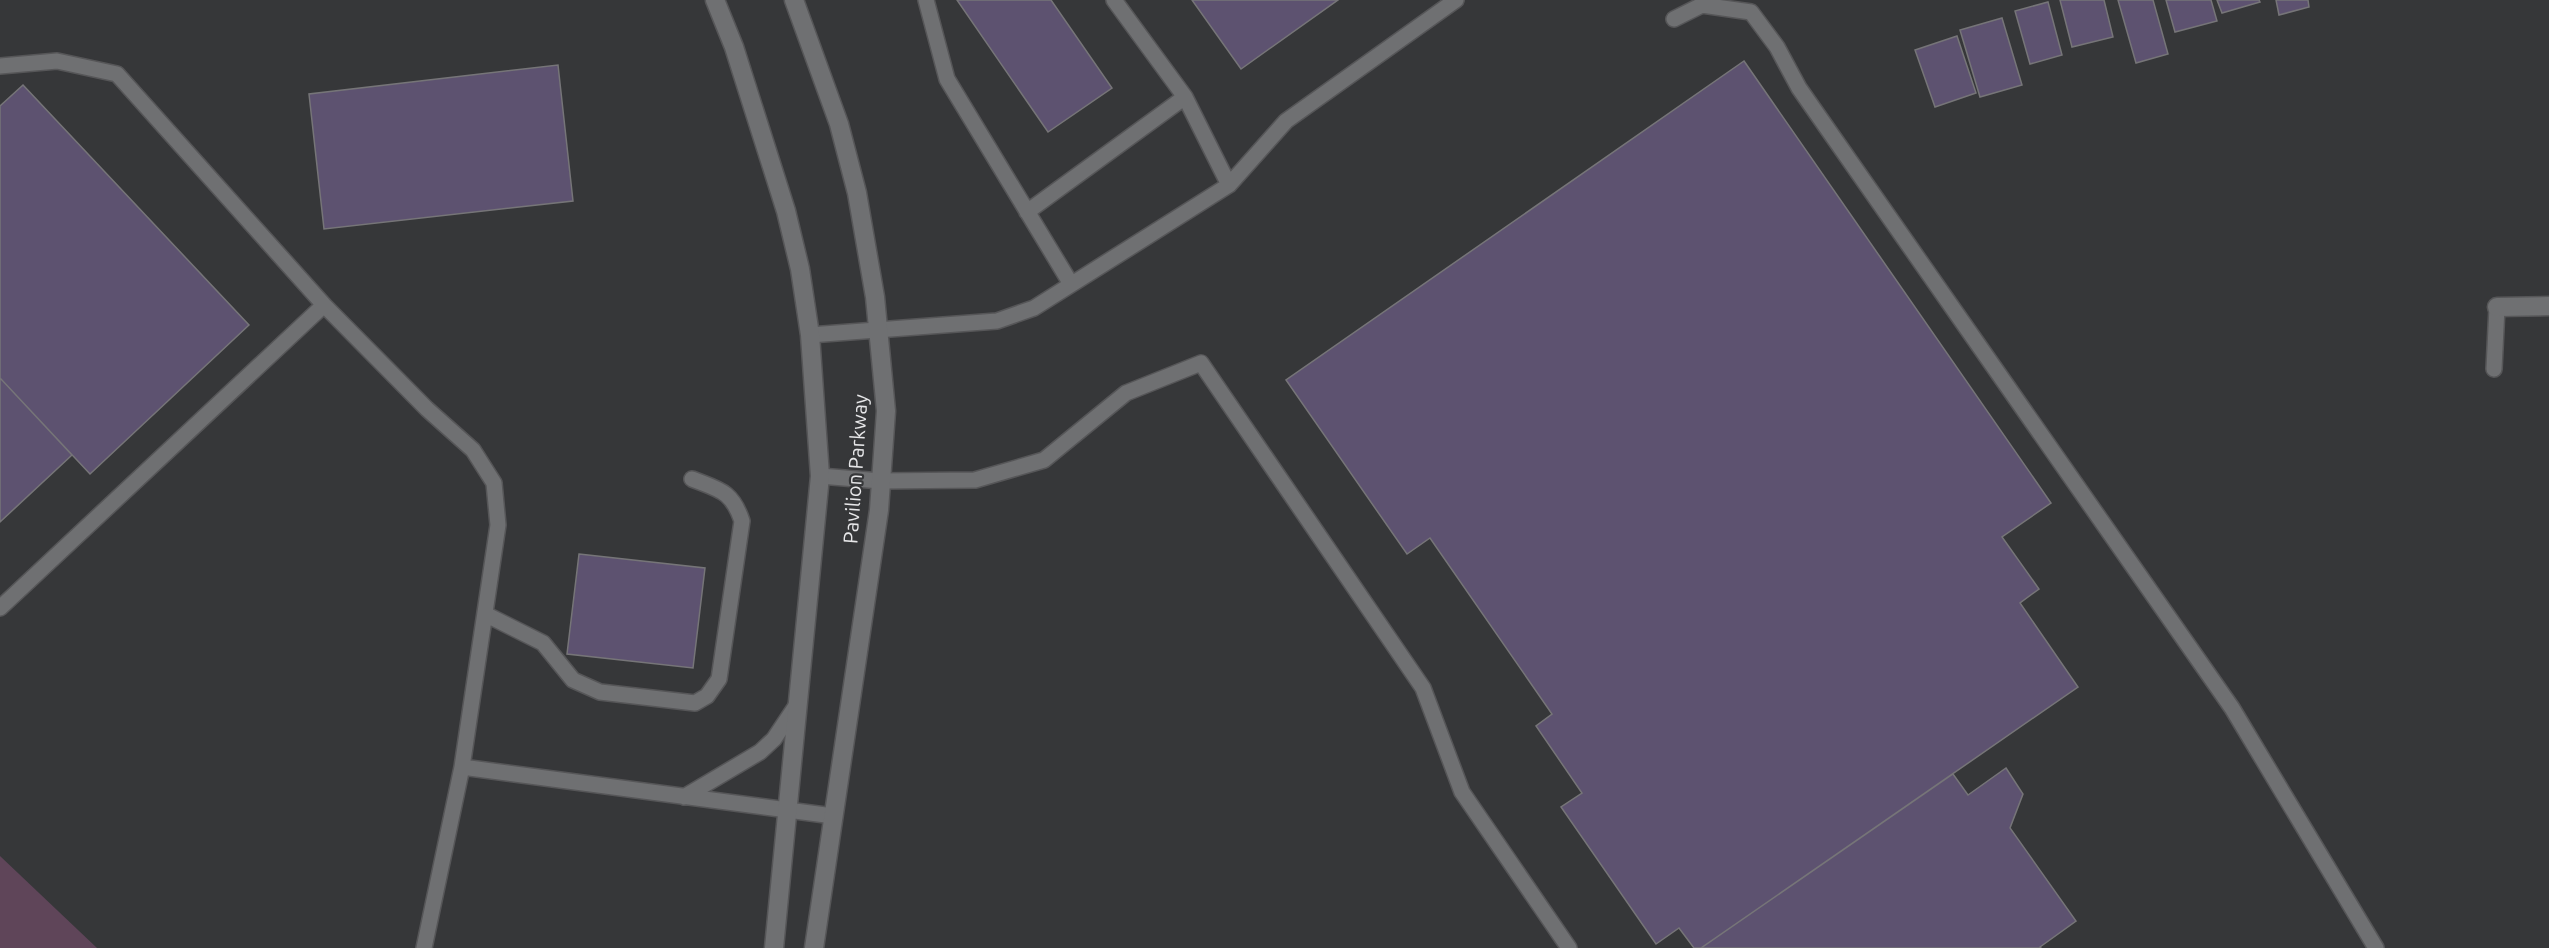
<svg xmlns="http://www.w3.org/2000/svg" width="2549" height="948" font-family="Ubuntu,sans-serif">
<style>
.green{fill:#5f4559}
.building{fill:#5d5270;stroke:#767578;stroke-width:1.5}
.lines{fill:none;stroke-linecap:round;stroke-linejoin:round}
.lane-casing{stroke:#565658;stroke-width:18}
.street-casing{stroke:#565658;stroke-width:21}
.secondary-casing{stroke:#565658;stroke-width:21}
.lane{stroke:#6f7072;stroke-width:15}
.street{stroke:#6f7072;stroke-width:18}
.secondary{stroke:#6f7072;stroke-width:18}
.labels{text-anchor:middle;dominant-baseline:central;stroke-width:4.5;stroke-linejoin:round;paint-order:stroke}
.street-label{font-size:20px;fill:#e7e7e9;stroke:#363739}
</style>
<rect width="100%" height="100%" fill="#363739"/>
<path class="green" d="M 0,856 L 97,948 L 0,948 Z"/>
<path class="building" d="M 957,0 L 1051,0 L 1112,88 L 1048,132 Z
M 1192,0 L 1338,0 L 1241,69 Z
M 2060,0 L 2104,0 L 2113,37 L 2072,47 Z
M 2118,0 L 2153,0 L 2168,54 L 2136,63 Z
M 2166,0 L 2211,0 L 2217,21 L 2175,32 Z
M 2217,0 L 2259,0 L 2260,2 L 2222,13 Z
M 2276,0 L 2308,0 L 2309,7 L 2279,15 Z
M 2048,2 L 2062,55 L 2030,64 L 2015,11 Z
M 2002,18 L 2022,85 L 1980,97 L 1960,30 Z
M 1957,36 L 1976,93 L 1935,107 L 1915,50 Z
M 1744,61 L 2051,503 L 2002,537 L 2039,589 L 2020,603 L 2078,687 L 1701,948 L 1694,948 L 1679,928 L 1656,944 L 1561,807 L 1582,793 L 1536,726 L 1552,714 L 1430,538 L 1407,554 L 1286,380 Z
M 558,65 L 573,201 L 324,229 L 309,94 Z
M 23,85 L 249,325 L 90,474 L 0,378 L 0,106 Z
M 0,378 L 72,455 L 0,522 Z
M 579,554 L 705,568 L 693,668 L 567,654 Z
M 2006,768 L 2023,794 L 2010,828 L 2076,921 L 2040,947 L 2041,948 L 1701,948 L 1953,774 L 1968,795 Z"/>
<g class="lines">
<defs>
<path id="lane" d="M 926,0 L 947,79 L 1071,284
M 1114,0 L 1185,97 L 1229,185
M 1674,19 L 1702,5 L 1751,12 L 1777,47 L 1799,88 L 2232,708 L 2376,948
M 0,66 L 57,61 L 117,74 L 324,305 L 427,409 L 473,450 L 494,483 L 498,525 L 462,767 L 424,948
M 1027,212 L 1185,97
M 810,335 L 997,321 L 1034,308 L 1229,185 L 1286,121 L 1456,0
M 2494,369 L 2497,307
M 820,476 L 881,481 L 975,480 L 1044,460 L 1126,393 L 1201,363 L 1423,688 L 1462,792 L 1569,948
M 0,608 L 324,305
M 485,614 L 543,643 L 573,680 L 600,692 L 695,703 L 707,696 L 719,679 L 742,521 C 732,491 720,490 692,479
M 462,767 L 833,816
M 684,797 L 760,752 L 774,739 L 798,703"/>
<path id="street" d="M 2497,307 L 2549,306"/>
<path id="secondary" d="M 715,0 L 734,47 L 786,211 L 800,269 L 810,335 L 820,476 L 774,948
M 794,0 L 839,124 L 857,193 L 875,297 L 886,411 L 879,510 L 814,948"/>
</defs>
<use href="#lane" class="lane-casing"/>
<use href="#street" class="street-casing"/>
<use href="#secondary" class="secondary-casing"/>
<use href="#lane" class="lane"/>
<use href="#street" class="street"/>
<use href="#secondary" class="secondary"/>
</g>
<g class="labels">
<g class="street-label">
<text transform="translate(855 469) rotate(-86)">Pavilion Parkway</text>
</g>
</g>
</svg>
